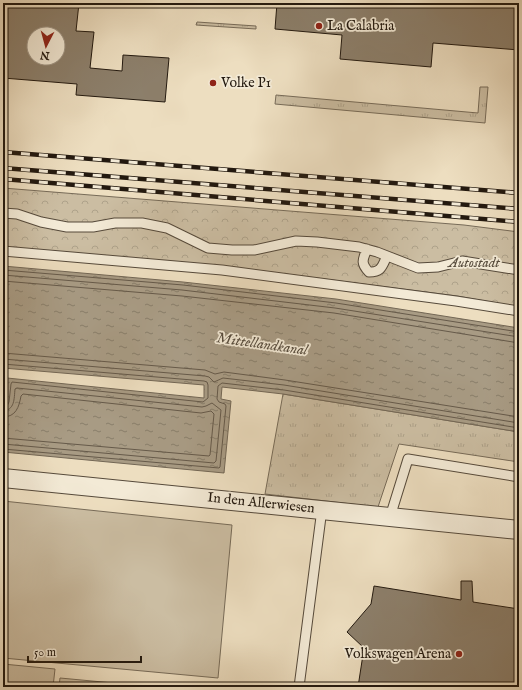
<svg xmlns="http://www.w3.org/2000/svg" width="522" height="690" font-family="'IM FELL English',serif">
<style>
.grass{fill:url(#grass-tufts);stroke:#776b58}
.park{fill:url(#park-crowns);stroke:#776b58}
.pitch{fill:#cbbda2;stroke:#776b58}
.water{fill:url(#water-ripples);stroke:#736755}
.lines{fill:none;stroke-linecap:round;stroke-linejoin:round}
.shore{stroke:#665a4a;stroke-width:1}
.building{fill:#8c7f6b;stroke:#23190f;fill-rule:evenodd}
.service-casing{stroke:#564a3b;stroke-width:11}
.minor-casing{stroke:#564a3b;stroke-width:20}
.service{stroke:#f3ead6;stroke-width:9}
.minor{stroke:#f3ead6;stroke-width:18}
.rail-casing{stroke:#23190f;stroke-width:4.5}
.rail{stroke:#f3ead6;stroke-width:3;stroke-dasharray:9;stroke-linecap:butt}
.poi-dot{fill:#8f2418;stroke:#f3ead6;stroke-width:1.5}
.labels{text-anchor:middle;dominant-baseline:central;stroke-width:3.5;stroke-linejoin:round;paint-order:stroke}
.poi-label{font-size:14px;fill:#23190f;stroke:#f3ead6;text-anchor:start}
.park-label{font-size:14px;font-style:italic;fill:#554a3b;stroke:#f3ead6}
.street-label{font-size:14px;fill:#23190f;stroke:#f3ead6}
.water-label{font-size:15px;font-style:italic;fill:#584d3e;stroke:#f3ead6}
</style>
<defs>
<pattern id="grass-tufts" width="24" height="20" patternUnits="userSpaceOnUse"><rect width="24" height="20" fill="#cbbda2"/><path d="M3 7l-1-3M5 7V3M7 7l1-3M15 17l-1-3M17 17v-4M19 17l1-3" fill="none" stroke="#aea28a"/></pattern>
<pattern id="park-crowns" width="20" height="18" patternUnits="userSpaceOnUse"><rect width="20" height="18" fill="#cbbda2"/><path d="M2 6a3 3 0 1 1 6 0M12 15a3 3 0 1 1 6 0" fill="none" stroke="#aea28a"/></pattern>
<pattern id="water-ripples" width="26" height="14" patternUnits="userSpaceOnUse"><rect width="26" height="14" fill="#a89b84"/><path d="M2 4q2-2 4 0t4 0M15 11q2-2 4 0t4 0" fill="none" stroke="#887e6a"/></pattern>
</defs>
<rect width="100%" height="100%" fill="#eddec0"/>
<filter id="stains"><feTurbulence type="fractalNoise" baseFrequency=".005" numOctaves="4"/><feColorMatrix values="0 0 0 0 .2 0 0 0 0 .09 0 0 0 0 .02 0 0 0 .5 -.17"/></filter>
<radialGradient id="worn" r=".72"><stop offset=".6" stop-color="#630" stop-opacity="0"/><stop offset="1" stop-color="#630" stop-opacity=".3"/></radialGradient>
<path class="grass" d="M 197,22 L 256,26 L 256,29 L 196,25 Z
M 480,87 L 488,87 L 485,123 L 275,104 L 276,95 L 478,113 Z
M 283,394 L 519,432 L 519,462 L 399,444 L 378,507 L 265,494 Z"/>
<path class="park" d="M 3,188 L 464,225 L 519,232 L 519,307 L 457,296 L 223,266 L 3,247 Z"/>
<path class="pitch" d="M 3,501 L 232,525 L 218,678 L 3,658 Z
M 3,664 L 55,669 L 53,687 L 3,687 Z
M 60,678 L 156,687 L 59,687 Z"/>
<path class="water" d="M 3,266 L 183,282 L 336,299 L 519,328 L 519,432 L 283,394 L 222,387 L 221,399 L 231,401 L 224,473 L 3,452 L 3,422 L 7,378 L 204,398 L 204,385 L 3,368 Z"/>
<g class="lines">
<path class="shore" d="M 3,270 L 183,285 L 336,303 L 519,332
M 3,275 L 182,290 L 335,308 L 519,337
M 3,281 L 182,296 L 334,313 L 519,343
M 3,353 L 205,370 L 215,374 L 224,372 L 285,380 L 519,417
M 3,359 L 205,376 L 209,377 L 214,382 L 223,378 L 284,385 L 519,423
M 3,364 L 204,381 L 207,382 L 208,385 L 208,398 L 203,402 L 12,382 L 11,384 L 9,402 L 7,406 L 3,406
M 3,411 C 15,410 14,399 15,389 L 17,388 L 202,407 L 206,406 L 212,403 L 221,410 L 216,461 L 214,463 L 3,444
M 3,417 C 16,417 19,407 21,396 L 23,394 L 201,413 L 211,411 L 214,414 L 210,455 L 209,456 L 3,438
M 3,449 L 219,468 L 220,467 L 226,406 L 225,404 L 219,402 L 217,399 L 218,386 L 222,383 L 284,390 L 519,428"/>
</g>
<path class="building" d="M 3,3 L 79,3 L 76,31 L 94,32 L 90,68 L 122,71 L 123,55 L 169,58 L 165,102 L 76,95 L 77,84 L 3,78 ZM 34,34 L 58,34 L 58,58 L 34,58 Z
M 277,3 L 519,3 L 519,50 L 433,43 L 431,67 L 340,59 L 342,35 L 275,29 Z
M 461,581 L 472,581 L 473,602 L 519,609 L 519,687 L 358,687 L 364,648 L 347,632 L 371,604 L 374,586 L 461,600 Z"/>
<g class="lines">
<defs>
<path id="service" d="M 3,213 L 17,214 L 41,222 L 67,227 L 93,227 L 115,223 L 142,223 L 167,228 L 208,248 L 232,250 L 254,250 L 296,241 L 317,242 L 359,247 L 377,252 L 418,268 L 438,267 L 462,261 L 519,270
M 367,249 C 363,259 360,263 369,272 C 382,272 382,266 387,256
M 3,251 L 222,270 L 456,301 L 519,311
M 390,517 L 408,459 L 519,477
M 299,687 L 322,509"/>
<path id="minor" d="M 3,478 L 519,530"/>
</defs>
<use href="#service" class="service-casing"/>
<use href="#minor" class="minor-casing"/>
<use href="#service" class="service"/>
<use href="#minor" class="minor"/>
<defs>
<path id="rail" d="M 3,152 L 519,193
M 3,168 L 519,209
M 3,179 L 519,222"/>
</defs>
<use href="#rail" class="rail-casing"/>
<use href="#rail" class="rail"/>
</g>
<g class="poi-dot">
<circle cx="319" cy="26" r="4"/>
<circle cx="213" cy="83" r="4"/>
<circle cx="459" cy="654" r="4"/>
</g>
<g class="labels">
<g class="poi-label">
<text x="327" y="26">La Calabria</text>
<text x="221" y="83">Volke P1</text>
<text x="451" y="654" text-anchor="end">Volkswagen Arena</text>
</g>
<g class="park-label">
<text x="474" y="263">Autostadt</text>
</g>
<g class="street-label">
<text transform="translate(261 503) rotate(6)">In den Allerwiesen</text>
</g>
<g class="water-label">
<text transform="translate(262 344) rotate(8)">Mittellandkanal</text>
</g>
</g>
<rect width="522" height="690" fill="none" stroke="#eddec0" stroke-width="16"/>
<rect x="4" y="4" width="514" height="682" fill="none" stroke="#23190f" stroke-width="2"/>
<rect x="8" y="8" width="506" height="674" fill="none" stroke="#23190f"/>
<g transform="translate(46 46) rotate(186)"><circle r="19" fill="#f3ead6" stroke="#a09686"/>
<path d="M0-3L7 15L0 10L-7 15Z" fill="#8f2418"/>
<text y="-6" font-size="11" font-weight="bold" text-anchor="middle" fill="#23190f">N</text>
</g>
<path d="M28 656v6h113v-6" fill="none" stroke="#23190f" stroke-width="2"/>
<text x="34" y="656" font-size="12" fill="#23190f" stroke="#f3ead6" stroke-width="3" paint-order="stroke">50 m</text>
<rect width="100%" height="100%" filter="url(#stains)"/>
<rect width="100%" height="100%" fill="url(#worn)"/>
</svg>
